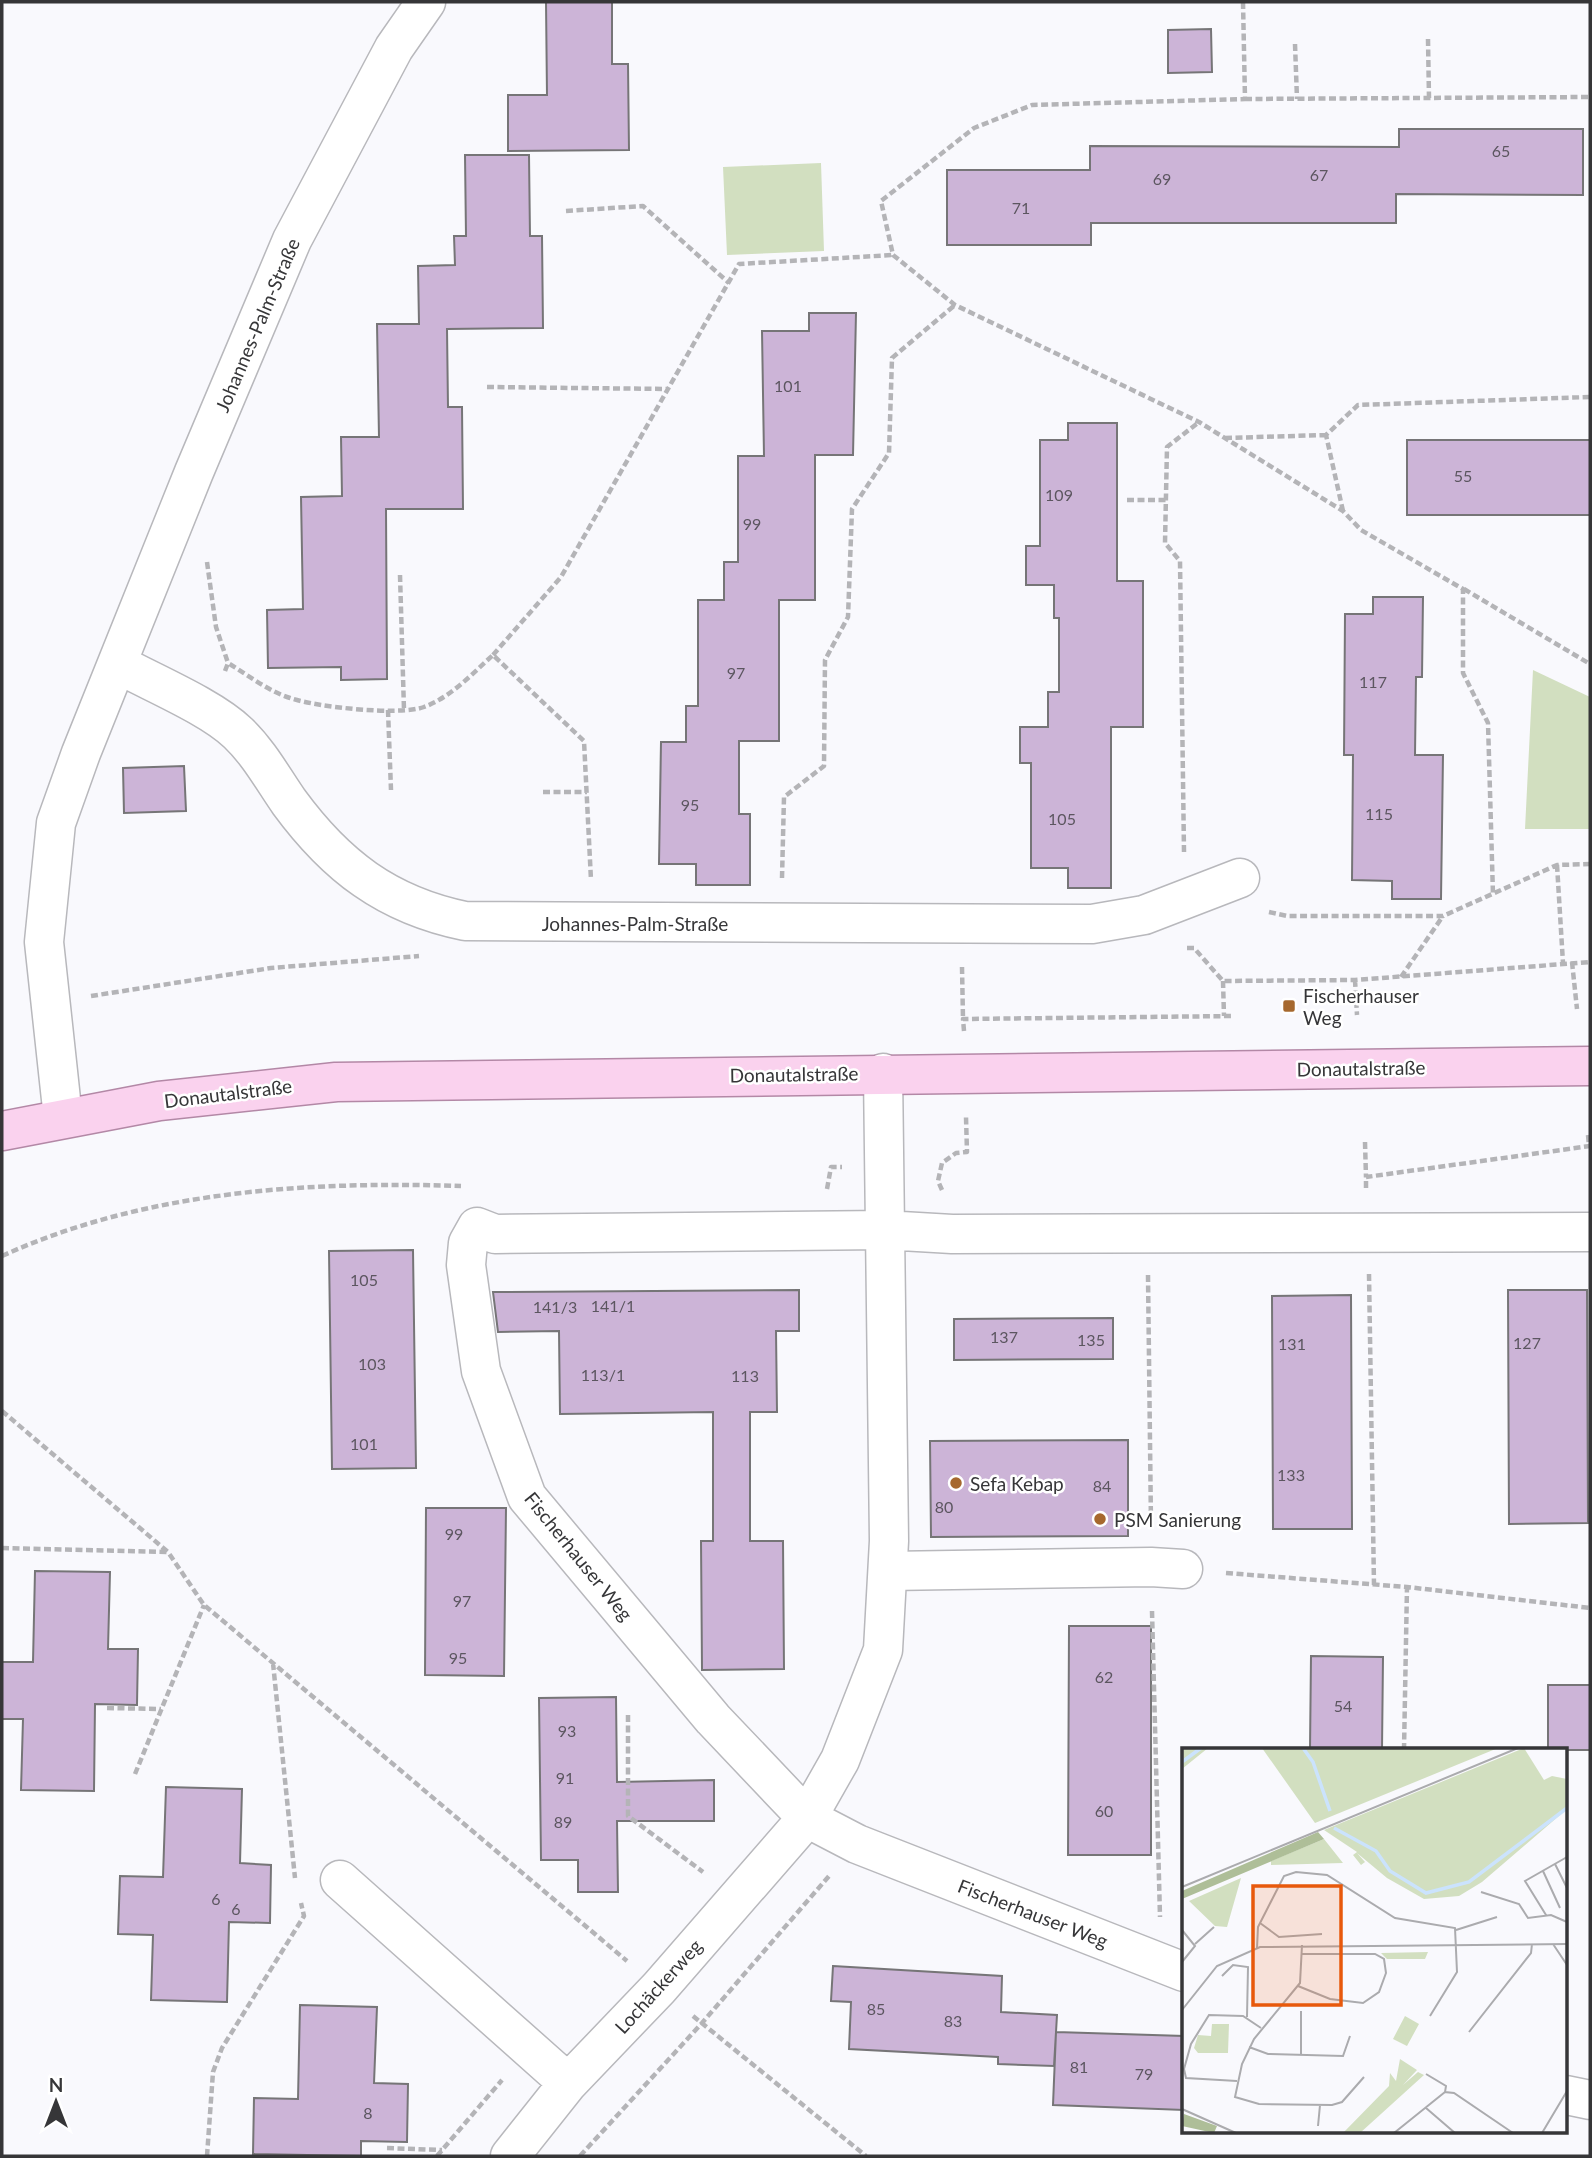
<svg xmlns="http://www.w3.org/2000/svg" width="1592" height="2158" font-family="Lato,sans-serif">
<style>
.green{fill:#d2dfc0}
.building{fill:#ccb4d7;stroke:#767577;stroke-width:2}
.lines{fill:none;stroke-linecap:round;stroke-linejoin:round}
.minor-casing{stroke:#b8b8bc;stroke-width:41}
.major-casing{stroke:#b388a6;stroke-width:41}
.path{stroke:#b4b4b7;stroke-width:4.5;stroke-dasharray:7 3.5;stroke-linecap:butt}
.minor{stroke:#fff;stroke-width:38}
.major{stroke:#fad2ee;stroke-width:38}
.poi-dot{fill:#a6682e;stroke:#fff;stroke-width:2.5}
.labels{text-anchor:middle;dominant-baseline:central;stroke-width:5;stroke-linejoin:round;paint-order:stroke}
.number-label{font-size:16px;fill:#5c5660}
.street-label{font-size:19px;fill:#363638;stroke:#fff}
.poi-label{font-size:19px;fill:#363638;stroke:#fff;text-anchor:start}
.inset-river{fill:none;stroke:#cbe3fd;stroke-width:3.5}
.inset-road{fill:none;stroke:#ababae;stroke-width:2}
.view{fill:#e8590c;fill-opacity:0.15;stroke:#e8590c;stroke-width:3.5}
.inset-edge{fill:none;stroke:#363638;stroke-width:3.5}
</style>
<rect width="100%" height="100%" fill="#f9f9fd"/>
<path class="green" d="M 821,163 L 824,251 L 727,255 L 723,167 Z
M 1533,670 L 1590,697 L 1590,829 L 1525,829 Z"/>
<path class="building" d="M 546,2 L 612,2 L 612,64 L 628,64 L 629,150 L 508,151 L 508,95 L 547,95 Z
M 1211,29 L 1212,72 L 1168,73 L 1168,30 Z
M 1399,129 L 1583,129 L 1583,195 L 1396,194 L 1396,223 L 1091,223 L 1091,245 L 947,245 L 947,170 L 1090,170 L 1090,146 L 1399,147 Z
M 465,155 L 529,155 L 530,236 L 542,236 L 543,328 L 447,329 L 448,407 L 462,407 L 463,509 L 386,509 L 387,679 L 341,680 L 341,667 L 268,668 L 267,610 L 303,609 L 301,497 L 342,496 L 341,437 L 379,437 L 377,324 L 419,324 L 418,266 L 455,265 L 454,236 L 466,236 Z
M 809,313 L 856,313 L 853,455 L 815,455 L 815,600 L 779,600 L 779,741 L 739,741 L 739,814 L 750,814 L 750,885 L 696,885 L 696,864 L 659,864 L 661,742 L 686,742 L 686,706 L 698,706 L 698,600 L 724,600 L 724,562 L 738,562 L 738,456 L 764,456 L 762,331 L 809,331 Z
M 1068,423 L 1117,423 L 1117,581 L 1143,581 L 1143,727 L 1111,727 L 1111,888 L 1068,888 L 1068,868 L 1031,868 L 1031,763 L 1020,763 L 1020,727 L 1048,727 L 1048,692 L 1059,692 L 1059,618 L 1054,618 L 1054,585 L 1026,585 L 1026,546 L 1040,546 L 1040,440 L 1068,440 Z
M 1407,440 L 1590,440 L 1590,515 L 1407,515 Z
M 1373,597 L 1423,597 L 1422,677 L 1416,677 L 1415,755 L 1443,755 L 1441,899 L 1392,899 L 1392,881 L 1352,880 L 1353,755 L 1344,755 L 1345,614 L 1373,614 Z
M 184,766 L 186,811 L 124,813 L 123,768 Z
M 413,1250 L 416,1468 L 332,1469 L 329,1251 Z
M 799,1290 L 799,1331 L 776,1331 L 777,1412 L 750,1412 L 750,1541 L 783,1541 L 784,1669 L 702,1670 L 701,1541 L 713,1541 L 713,1412 L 560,1414 L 559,1331 L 498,1332 L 493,1292 Z
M 1508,1290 L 1587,1290 L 1588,1523 L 1509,1524 Z
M 1351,1295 L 1352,1529 L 1273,1529 L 1272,1296 Z
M 1113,1318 L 1113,1359 L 954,1360 L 954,1319 Z
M 1128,1440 L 1128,1536 L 931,1537 L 930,1441 Z
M 426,1508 L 506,1508 L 504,1676 L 425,1675 Z
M 35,1571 L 110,1572 L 108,1649 L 138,1649 L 137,1705 L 95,1704 L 94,1791 L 21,1790 L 23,1719 L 2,1719 L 2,1662 L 33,1662 Z
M 1069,1626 L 1151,1626 L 1151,1855 L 1068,1855 Z
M 1311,1656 L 1383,1657 L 1382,1750 L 1310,1750 Z
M 1548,1685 L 1590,1685 L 1590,1750 L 1548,1750 Z
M 616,1697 L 617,1782 L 714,1780 L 714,1821 L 617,1821 L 618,1892 L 578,1892 L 578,1860 L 541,1860 L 539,1698 Z
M 166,1787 L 242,1789 L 240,1863 L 271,1865 L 270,1923 L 229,1922 L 227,2002 L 151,2000 L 153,1935 L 118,1934 L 120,1876 L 163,1877 Z
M 833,1966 L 1002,1976 L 1001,2012 L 1057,2015 L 1054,2066 L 998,2064 L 998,2057 L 849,2049 L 851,2002 L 831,2001 Z
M 300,2005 L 377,2007 L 374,2083 L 408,2084 L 407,2142 L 361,2141 L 361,2156 L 253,2154 L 254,2098 L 298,2099 Z
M 1056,2032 L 1184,2036 L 1184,2110 L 1053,2105 Z"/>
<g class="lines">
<defs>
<path id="minor" d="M 118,664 C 153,683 211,707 238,733 C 259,753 273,779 289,802 C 336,866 387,905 465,921 L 1092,924 L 1144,915 L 1240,878
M 63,1118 L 44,942 L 56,823 L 81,753 L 194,472 L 292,240 L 394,48 L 426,2
M 888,1571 L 1151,1567 L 1183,1569
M 340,1880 L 568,2083
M 1184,1972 L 857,1844 L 807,1818 L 713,1719 L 527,1497 L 481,1371 L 466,1265 L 468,1243 L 477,1227 L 495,1234 L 884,1230 L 952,1234 L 1590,1232
M 1566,2095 L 1590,2100
M 510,2156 L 568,2083 L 659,1988 L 807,1818 L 840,1760 L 883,1650 L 889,1541 L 883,1073"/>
<path id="major" d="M 2,1131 L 159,1101 L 336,1082 L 1590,1066"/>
</defs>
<use href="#minor" class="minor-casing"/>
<use href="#major" class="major-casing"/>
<path class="path" d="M 1243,2 L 1245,99 L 1032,105 L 974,128 L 881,201 L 893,255 L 955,305 L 1199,422 L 1343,511 L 1361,530 L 1463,589 L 1463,673 L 1488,723 L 1493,895
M 1428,39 L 1429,98
M 1295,44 L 1297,99
M 1245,99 L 1590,97
M 566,211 L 643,206 L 729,283
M 487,387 L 668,389
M 1225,438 L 1326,435
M 1127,500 L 1166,500
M 1343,511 L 1326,435 L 1358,405 L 1590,397
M 207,562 L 216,627 L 228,663
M 400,575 L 404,710
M 1464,589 L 1590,664
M 493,655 L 561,577 L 739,264 L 893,255
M 225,671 L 228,663 C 248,675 268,691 290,698 C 316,707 399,716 424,707 C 451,697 472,674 493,655 L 584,741 L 591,880
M 388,710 L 391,790
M 543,792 L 587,792
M 1184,852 L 1180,561 L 1165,543 L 1167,447 L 1199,422
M 1557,865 L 1563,963
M 782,878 L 784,797 L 824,766 L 825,660 L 848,617 L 852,509 L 889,453 L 892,358 L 955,305
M 1269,912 L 1287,916 L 1443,916 L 1557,865 L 1590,864
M 1187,948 L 1194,948 L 1223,981 L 1355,980 L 1590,962
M 1572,962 L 1577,1009
M 962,967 L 963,1019
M 1401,977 L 1443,916
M 1355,980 L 1357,1015
M 1223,981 L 1224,1016
M 91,996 L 271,968 L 419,956
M 964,1031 L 963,1019 L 1234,1016
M 1588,1135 L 1589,1146
M 1365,1142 L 1366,1177
M 1366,1188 L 1366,1177 L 1590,1146
M 827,1189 L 831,1167 L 842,1167
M 942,1190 L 938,1181 L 942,1163 L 956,1153 L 967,1152 L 966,1117
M 2,1256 C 144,1191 307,1181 461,1186
M 1369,1274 L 1374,1585
M 1148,1275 L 1151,1525
M 2,1411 L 168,1552 L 204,1605 L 627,1961
M 2,1548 L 168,1552
M 1226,1573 L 1407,1587 L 1590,1608
M 1152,1611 L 1160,1917
M 273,1663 L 295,1878
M 107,1708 L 161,1709
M 628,1715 L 628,1816 L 703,1872
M 1404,1750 L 1407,1587
M 135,1774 L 204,1605
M 693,2016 L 866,2156
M 387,2148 L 442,2150
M 207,2156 L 213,2072 L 222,2048 L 304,1916 L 301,1903
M 437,2156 L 502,2080
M 580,2156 L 702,2023 L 829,1876"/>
<use href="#minor" class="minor"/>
<use href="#major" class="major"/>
</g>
<g class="poi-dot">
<rect x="1282" y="999" width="14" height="14" rx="3.5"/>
<circle cx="956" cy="1483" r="7"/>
<circle cx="1100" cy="1519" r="7"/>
</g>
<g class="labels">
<g class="number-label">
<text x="1501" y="150">65</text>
<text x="1319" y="174">67</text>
<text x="1162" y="178">69</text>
<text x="1021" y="207">71</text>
<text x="788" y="385">101</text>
<text x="1463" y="475">55</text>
<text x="1059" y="494">109</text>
<text x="752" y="523">99</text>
<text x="736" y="672">97</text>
<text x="1373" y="681">117</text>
<text x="690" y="804">95</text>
<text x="1379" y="813">115</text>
<text x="1062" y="818">105</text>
<text x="364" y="1279">105</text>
<text x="613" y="1305">141/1</text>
<text x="555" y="1306">141/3</text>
<text x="1004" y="1336">137</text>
<text x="1091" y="1339">135</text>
<text x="1527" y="1342">127</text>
<text x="1292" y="1343">131</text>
<text x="372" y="1363">103</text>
<text x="603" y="1374">113/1</text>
<text x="745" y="1375">113</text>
<text x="364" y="1443">101</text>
<text x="1291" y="1474">133</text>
<text x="1102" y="1485">84</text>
<text x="944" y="1506">80</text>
<text x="454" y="1533">99</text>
<text x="462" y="1600">97</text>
<text x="458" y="1657">95</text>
<text x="1104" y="1676">62</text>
<text x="1343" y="1705">54</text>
<text x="567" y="1730">93</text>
<text x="565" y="1777">91</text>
<text x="1104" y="1810">60</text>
<text x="563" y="1821">89</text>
<text x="216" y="1898">6</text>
<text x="236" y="1908">6</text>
<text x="876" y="2008">85</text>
<text x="953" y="2020">83</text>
<text x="1079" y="2066">81</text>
<text x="1144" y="2073">79</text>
<text x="368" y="2112">8</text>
</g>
<g class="street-label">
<text transform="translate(257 325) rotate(-67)">Johannes-Palm-Straße</text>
<text x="635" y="923">Johannes-Palm-Straße</text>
<text transform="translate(1361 1068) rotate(-1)">Donautalstraße</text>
<text transform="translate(794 1074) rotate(-1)">Donautalstraße</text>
<text transform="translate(228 1093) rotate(-7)">Donautalstraße</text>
<text transform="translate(579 1556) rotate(51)">Fischerhauser Weg</text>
<text transform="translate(1033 1913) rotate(21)">Fischerhauser Weg</text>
<text transform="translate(658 1986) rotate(-48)">Lochäckerweg</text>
</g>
<g class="poi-label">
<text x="1303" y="995">Fischerhauser<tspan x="1303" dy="22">Weg</tspan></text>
<text x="970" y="1483">Sefa Kebap</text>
<text x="1114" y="1519">PSM Sanierung</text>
</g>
</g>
<g transform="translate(1182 1748)">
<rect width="385" height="385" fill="#f9f9fd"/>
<path d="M 0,0 L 26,0 L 0,21 ZM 80,0 L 316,0 L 133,75 ZM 342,0 L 362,32 L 370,28 L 385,31 L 385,61 L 300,134 L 277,148 L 242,151 L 205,130 L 175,105 L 183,114 L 179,117 L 171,107 L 175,104 L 142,82 ZM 142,91 L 161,115 L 89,117 L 89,113 ZM 59,130 L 45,179 L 33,178 L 7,153 ZM 246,204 L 243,211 L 205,211 L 199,205 ZM 223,268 L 237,276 L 225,298 L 211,291 ZM 30,276 L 47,276 L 46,305 L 16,305 L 12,300 L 16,287 L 29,288 ZM 218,311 L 235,322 L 221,337 L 236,324 L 242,327 L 178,385 L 161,385 L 207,338 L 208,325 L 214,333 Z" fill="#d2dfc0"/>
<path d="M 136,84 L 142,91 L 0,151 L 0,143 ZM 2,366 L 35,378 L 32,385 L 0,378 Z" fill="#aebe98"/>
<path class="inset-river" d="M 121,0 L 131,14 L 148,63M 0,14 L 19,0M 152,80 L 194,103 L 208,123 L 244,145 L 287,134 L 385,60"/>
<path class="inset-road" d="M 373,116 L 385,140M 361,123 L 378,160M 0,139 L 336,0M 299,144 L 337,156 L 346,170 L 369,167 L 385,174M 364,167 L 343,133 L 385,109M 78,175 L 97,189 L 140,186M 0,182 L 13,198 L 0,214M 274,182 L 315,169M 13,196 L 32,179M 371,196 L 385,217M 120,197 L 118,235 L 72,291 L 60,316 L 53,349 L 77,356 L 150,357 L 160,354 L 182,329M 75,200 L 76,179 L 102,128 L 114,124 L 145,127 L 213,170 L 273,180 L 275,224 L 248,268M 40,228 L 51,217 L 66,219 L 65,269M 116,238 L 148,251 L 181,255 L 197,244 L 204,225 L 202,211 L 193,206 L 120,206M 0,262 L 35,218 L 78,199 L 385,196M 287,284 L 349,205 L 350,196M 67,299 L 86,306 L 161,308 L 168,288M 119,307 L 119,263M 244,326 L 264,338 L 263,344 L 272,345 L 331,385M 55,333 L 4,330 L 2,321 L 9,296 L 27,267 L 61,268 L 79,280M 244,360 L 273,385M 0,361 L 54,385M 136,378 L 138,357M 212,385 L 263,344M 360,385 L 385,343"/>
<path class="view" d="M 71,138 L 159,138 L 159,257 L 71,257 Z"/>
<rect width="385" height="385" class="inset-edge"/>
</g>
<rect width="1592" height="2158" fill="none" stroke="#363638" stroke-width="7"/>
<g transform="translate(56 2102)" stroke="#ffffff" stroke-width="5" paint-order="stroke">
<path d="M0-5L12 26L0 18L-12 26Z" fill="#363638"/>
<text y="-10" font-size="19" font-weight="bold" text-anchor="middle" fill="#363638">N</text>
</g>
</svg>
